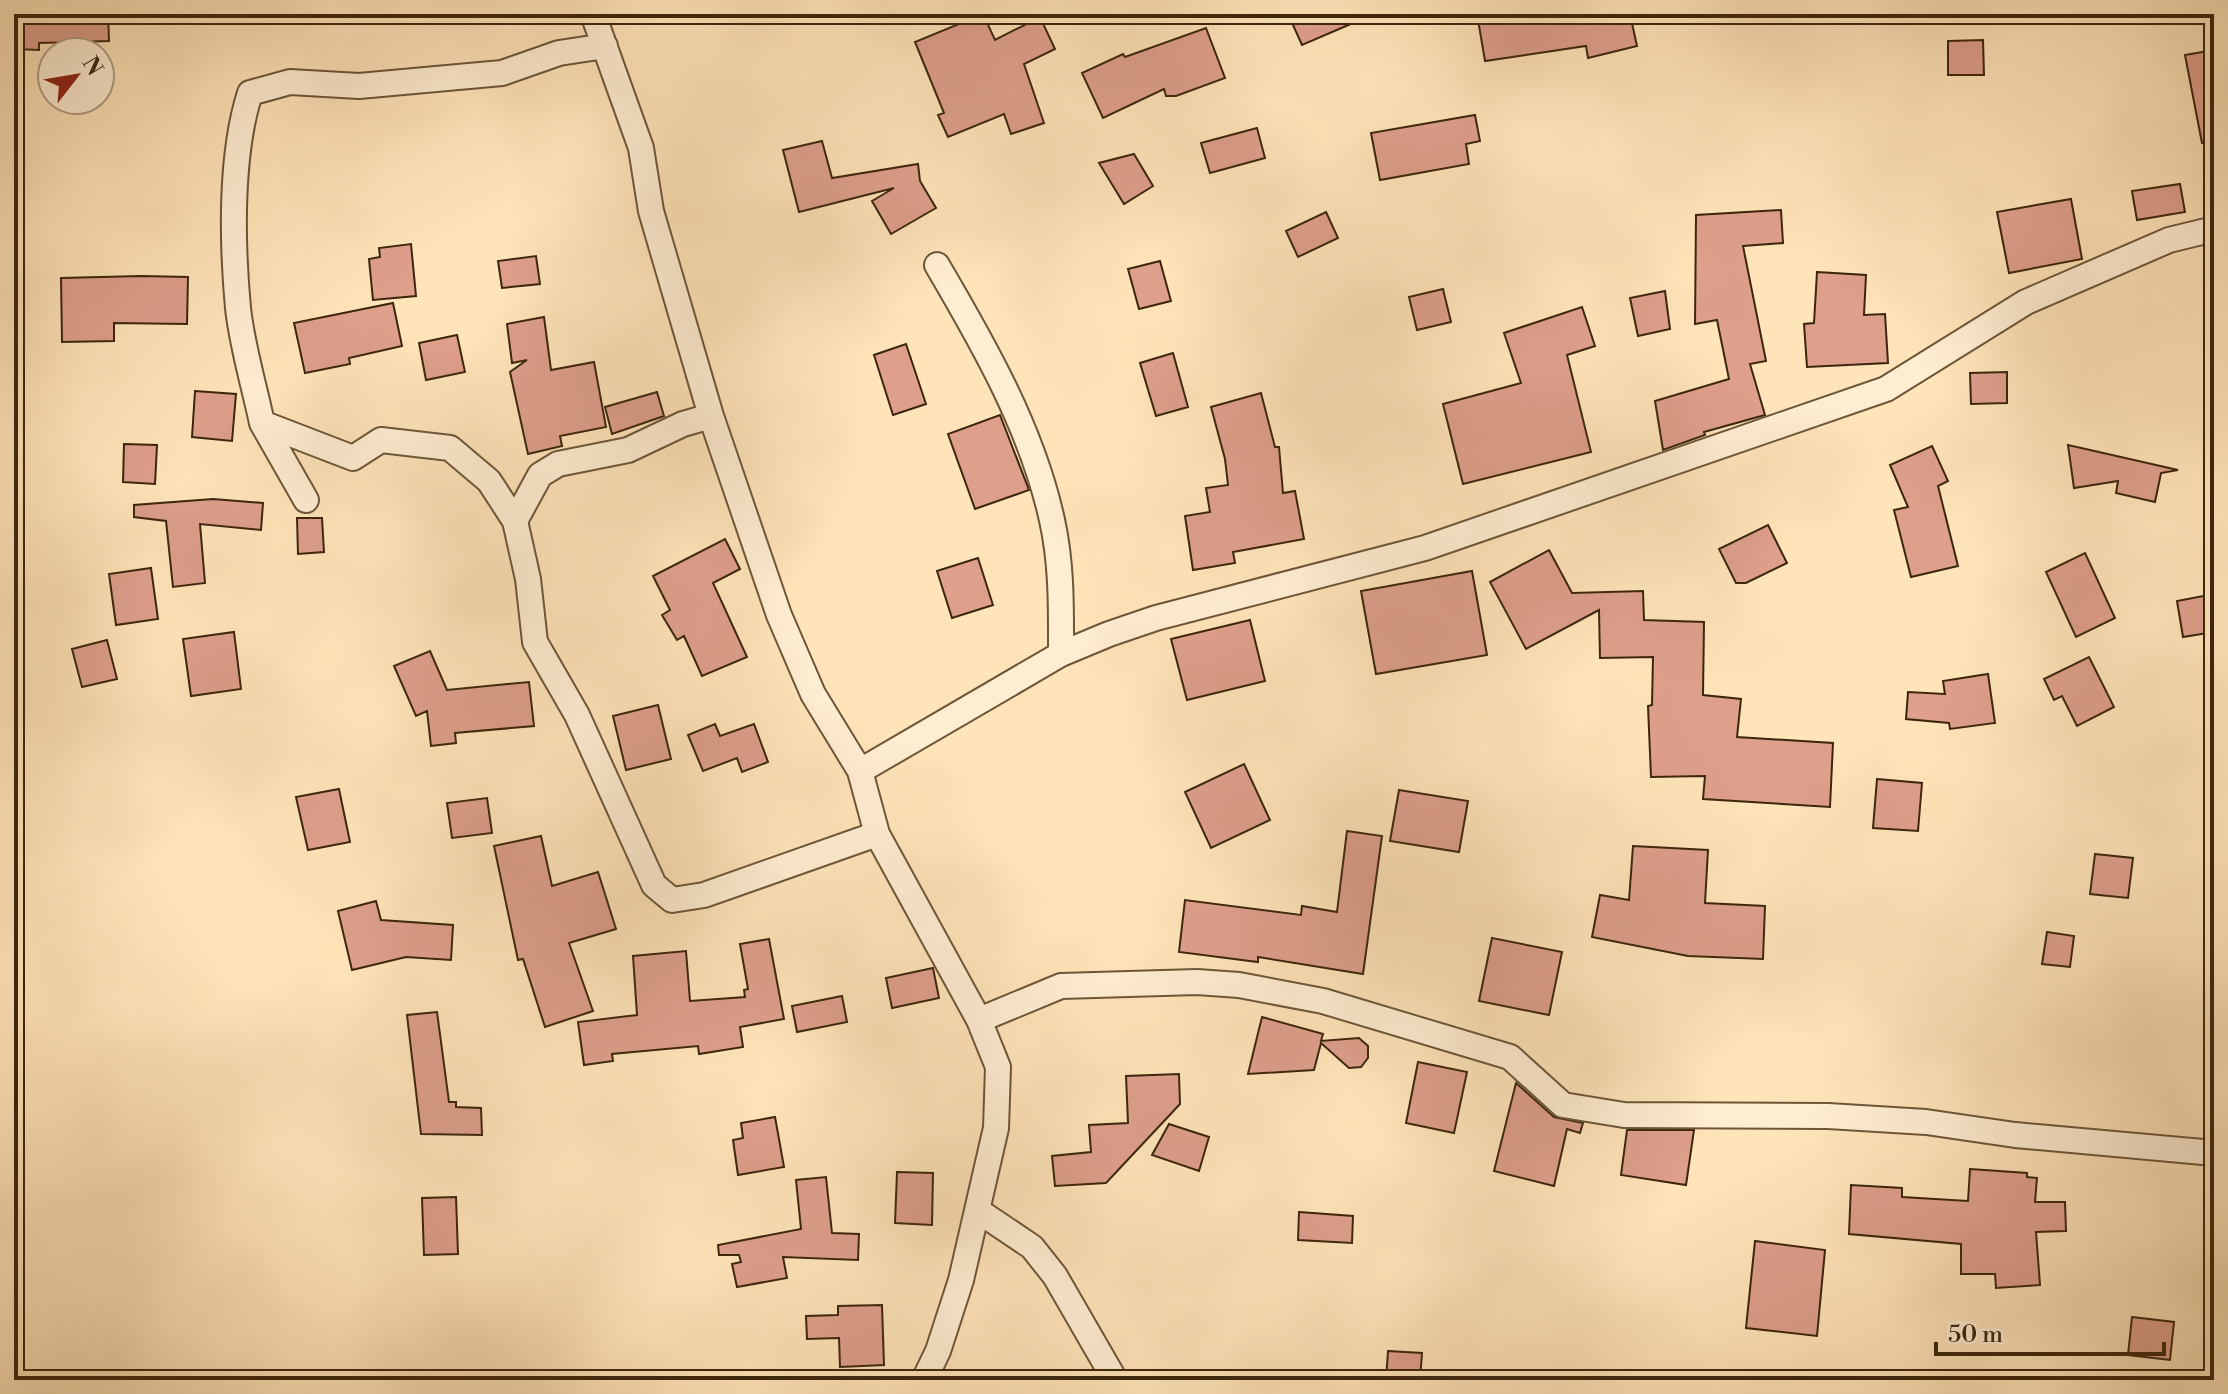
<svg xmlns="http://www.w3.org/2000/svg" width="2228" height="1394" font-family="'Libre Bodoni',serif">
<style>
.building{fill:#de9f8b;stroke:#3c260d;stroke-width:2}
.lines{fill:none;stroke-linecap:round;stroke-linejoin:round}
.minor-casing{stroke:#6d5638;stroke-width:28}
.minor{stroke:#ffedd2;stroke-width:24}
</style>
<rect width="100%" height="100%" fill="#ffe4b9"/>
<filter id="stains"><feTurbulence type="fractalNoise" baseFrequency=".0025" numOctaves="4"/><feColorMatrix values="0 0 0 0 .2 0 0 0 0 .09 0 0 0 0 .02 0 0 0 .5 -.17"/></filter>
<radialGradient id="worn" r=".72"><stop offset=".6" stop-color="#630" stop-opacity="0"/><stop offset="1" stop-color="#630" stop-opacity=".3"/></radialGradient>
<path class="building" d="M 14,14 L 108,14 L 109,41 L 39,43 L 39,50 L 14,49 Z
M 983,14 L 995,40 L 1040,17 L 1055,49 L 1024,64 L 1044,123 L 1011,134 L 1004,114 L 948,137 L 938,115 L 944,113 L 915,42 Z
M 1288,14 L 1374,14 L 1302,45 Z
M 1477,14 L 1630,14 L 1637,46 L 1588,58 L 1586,46 L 1485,61 Z
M 1206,28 L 1225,78 L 1176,96 L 1166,96 L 1164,89 L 1103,118 L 1082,73 L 1123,54 L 1125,57 Z
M 1983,40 L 1984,75 L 1948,75 L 1948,41 Z
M 2214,50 L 2214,141 L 2202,143 L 2185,55 Z
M 1475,115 L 1480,141 L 1466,144 L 1469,164 L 1380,180 L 1371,133 Z
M 1257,128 L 1265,158 L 1210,173 L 1201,143 Z
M 822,141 L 832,178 L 918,164 L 920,181 L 936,208 L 891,234 L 872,201 L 894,188 L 799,212 L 783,150 Z
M 1134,154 L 1153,186 L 1124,204 L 1099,163 Z
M 2180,184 L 2185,212 L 2137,220 L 2132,191 Z
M 2071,199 L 2082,259 L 2009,273 L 1997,212 Z
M 1781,210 L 1783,243 L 1743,246 L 1766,361 L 1750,364 L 1765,415 L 1704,432 L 1705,435 L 1663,450 L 1655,401 L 1729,379 L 1717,320 L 1695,324 L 1696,215 Z
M 1326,212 L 1338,238 L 1298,257 L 1286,231 Z
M 411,244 L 416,296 L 373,300 L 369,259 L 380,257 L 379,248 Z
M 536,256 L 540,284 L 502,288 L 498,261 Z
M 1160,261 L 1171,301 L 1139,309 L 1128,269 Z
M 1817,272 L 1866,275 L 1864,315 L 1885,314 L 1888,363 L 1807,367 L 1804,324 L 1814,323 Z
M 141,276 L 188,277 L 187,324 L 114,323 L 114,341 L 62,342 L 61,278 Z
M 1443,289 L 1451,322 L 1417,330 L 1409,297 Z
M 1665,291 L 1670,329 L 1638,336 L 1630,298 Z
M 393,303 L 402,346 L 349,358 L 350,364 L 305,373 L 294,323 Z
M 1582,307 L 1595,346 L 1567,355 L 1591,452 L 1463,484 L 1443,404 L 1521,383 L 1504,333 Z
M 544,317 L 551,370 L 594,362 L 606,427 L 560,436 L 562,446 L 528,454 L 510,372 L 527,360 L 512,363 L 507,324 Z
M 457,335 L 465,372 L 426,380 L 419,343 Z
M 906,344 L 926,404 L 893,415 L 874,355 Z
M 1173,353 L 1188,407 L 1156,416 L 1140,363 Z
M 2007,372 L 2007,403 L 1971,404 L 1970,373 Z
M 195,391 L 236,394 L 232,441 L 192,437 Z
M 657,392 L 664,416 L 612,434 L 605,407 Z
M 1261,393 L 1275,447 L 1279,447 L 1283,493 L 1295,491 L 1304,539 L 1233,552 L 1235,563 L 1193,570 L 1185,516 L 1210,512 L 1206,488 L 1228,485 L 1225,459 L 1211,407 Z
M 1000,415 L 1029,490 L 975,509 L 948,434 Z
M 124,444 L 157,445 L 155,484 L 123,482 Z
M 2068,445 L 2178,470 L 2161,473 L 2155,502 L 2116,493 L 2118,481 L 2074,488 Z
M 1932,446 L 1948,481 L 1938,486 L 1958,566 L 1911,577 L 1894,510 L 1908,507 L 1890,465 Z
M 213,499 L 263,503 L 261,530 L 200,524 L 205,583 L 173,587 L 166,521 L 134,517 L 134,505 Z
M 297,518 L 322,518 L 324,552 L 298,554 Z
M 1768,525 L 1787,563 L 1746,583 L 1736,583 L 1719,549 Z
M 725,539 L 740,569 L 713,583 L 747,657 L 702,676 L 684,636 L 677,640 L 662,615 L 670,610 L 653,576 Z
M 1549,550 L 1572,593 L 1643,591 L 1644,620 L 1704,622 L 1703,695 L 1741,699 L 1737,737 L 1833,743 L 1830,807 L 1703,799 L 1705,776 L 1651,777 L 1648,706 L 1652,705 L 1653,657 L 1600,658 L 1599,610 L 1526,649 L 1490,582 Z
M 2085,553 L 2115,618 L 2076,637 L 2046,572 Z
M 978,558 L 993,605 L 952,618 L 937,571 Z
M 151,568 L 158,619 L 116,625 L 109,574 Z
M 1472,571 L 1487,655 L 1376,674 L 1361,591 Z
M 2214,594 L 2214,632 L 2183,637 L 2177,601 Z
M 1250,620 L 1265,681 L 1187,700 L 1171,639 Z
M 234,632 L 241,689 L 191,696 L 183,639 Z
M 107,640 L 117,679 L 82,687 L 72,649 Z
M 430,651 L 447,690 L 529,682 L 534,726 L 455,733 L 456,743 L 431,746 L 427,711 L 416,716 L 394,666 Z
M 2089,657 L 2114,707 L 2077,726 L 2062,696 L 2054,700 L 2044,679 Z
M 1988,674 L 1995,723 L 1950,729 L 1949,723 L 1906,719 L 1908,692 L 1945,694 L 1943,681 Z
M 658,705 L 671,759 L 626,770 L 613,716 Z
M 715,724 L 720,736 L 754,724 L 768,762 L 742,772 L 737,758 L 703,771 L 688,735 Z
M 1244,764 L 1270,820 L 1211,848 L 1185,792 Z
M 1877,779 L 1922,783 L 1918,831 L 1873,828 Z
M 339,789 L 350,842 L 308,850 L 296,797 Z
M 1399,790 L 1468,801 L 1459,852 L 1390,841 Z
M 487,798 L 492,833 L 452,838 L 447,803 Z
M 1347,831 L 1382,836 L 1363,974 L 1258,957 L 1258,962 L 1179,952 L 1185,900 L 1301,915 L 1302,906 L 1337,912 Z
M 541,836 L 552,886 L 598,872 L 616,929 L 569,943 L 593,1011 L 545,1027 L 523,959 L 518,960 L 494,846 Z
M 1633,846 L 1708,850 L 1705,903 L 1765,906 L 1763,959 L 1688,956 L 1592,937 L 1600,895 L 1629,900 Z
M 2095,854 L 2133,858 L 2128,898 L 2090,894 Z
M 376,901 L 381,920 L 453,925 L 451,960 L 406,957 L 352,970 L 338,911 Z
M 2047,932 L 2074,936 L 2070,967 L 2042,964 Z
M 1492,938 L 1562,952 L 1549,1015 L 1479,1001 Z
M 769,939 L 784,1019 L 740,1027 L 743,1047 L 699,1054 L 698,1046 L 612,1054 L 613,1061 L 584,1065 L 578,1022 L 637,1015 L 633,956 L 686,951 L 690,1001 L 745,997 L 744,990 L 748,989 L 740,944 Z
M 933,968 L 939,998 L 892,1008 L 886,978 Z
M 842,996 L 847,1022 L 797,1032 L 792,1006 Z
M 437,1012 L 449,1102 L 456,1102 L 456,1107 L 481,1108 L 482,1135 L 421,1134 L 407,1015 Z
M 1262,1017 L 1323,1034 L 1321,1041 L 1359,1038 L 1368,1046 L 1368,1058 L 1361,1067 L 1349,1068 L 1321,1043 L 1314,1070 L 1248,1074 Z
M 1418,1062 L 1467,1072 L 1454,1133 L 1406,1123 Z
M 1179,1074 L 1180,1104 L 1106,1183 L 1055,1186 L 1052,1156 L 1091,1152 L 1089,1125 L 1128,1123 L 1126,1076 Z
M 1516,1083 L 1554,1117 L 1583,1123 L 1580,1133 L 1567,1129 L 1554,1186 L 1494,1171 Z
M 775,1117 L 784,1167 L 738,1175 L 733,1140 L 743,1138 L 741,1123 Z
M 1169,1124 L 1209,1137 L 1199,1171 L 1152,1155 Z
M 1627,1130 L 1694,1130 L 1686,1185 L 1621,1175 Z
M 1970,1169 L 2027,1173 L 2027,1177 L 2037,1178 L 2035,1202 L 2065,1202 L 2066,1231 L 2036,1232 L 2040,1285 L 1996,1288 L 1995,1274 L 1961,1274 L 1961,1244 L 1849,1234 L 1851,1185 L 1902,1188 L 1902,1197 L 1968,1201 Z
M 897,1172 L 933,1173 L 932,1225 L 895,1223 Z
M 826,1177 L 832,1233 L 859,1234 L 858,1260 L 783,1257 L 787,1278 L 737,1287 L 732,1264 L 741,1262 L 739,1255 L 719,1255 L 718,1245 L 801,1229 L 796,1180 Z
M 456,1197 L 458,1254 L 424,1255 L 422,1198 Z
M 1299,1212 L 1353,1216 L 1352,1243 L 1298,1240 Z
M 1755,1241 L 1825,1250 L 1817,1336 L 1746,1328 Z
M 882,1305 L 884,1365 L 840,1367 L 839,1338 L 807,1339 L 806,1316 L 838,1315 L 838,1306 Z
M 2132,1317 L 2174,1322 L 2170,1360 L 2128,1355 Z
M 1388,1351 L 1422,1353 L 1420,1380 L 1386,1380 Z"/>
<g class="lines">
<defs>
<path id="minor" d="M 593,14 L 641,148 L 651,211 L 711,416 L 779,615 L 813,694 L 860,771 L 877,834 L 979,1020 L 998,1067 L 996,1128 L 961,1280 L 938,1351 L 924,1380
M 605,46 L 559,53 L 502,73 L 359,86 L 290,82 L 250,93 C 230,155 232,243 238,308 C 242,346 254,385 262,423 L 353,458 L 381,440 L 450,448 L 489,481 L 515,521 L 528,579 L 535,642 L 577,715 L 654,885 L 672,900 L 704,895 L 877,834
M 937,265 C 984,345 1032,429 1052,520 C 1062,565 1061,609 1061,654
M 262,423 L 306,500
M 515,521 L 540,475 L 558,464 L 628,450 L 683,424 L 711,416
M 860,771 L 1061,654 L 1109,634 L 1156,618 L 1425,548 L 1886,389 L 2026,302 L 2169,240 L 2214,229
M 979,1020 L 1061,986 L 1197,982 L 1239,985 L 1323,1001 L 1510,1057 L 1563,1105 L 1624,1115 L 1828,1116 L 1926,1122 L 2015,1135 L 2214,1153
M 977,1210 L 1032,1247 L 1055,1276 L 1115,1380"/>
</defs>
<use href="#minor" class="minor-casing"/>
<use href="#minor" class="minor"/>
</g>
<rect width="2228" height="1394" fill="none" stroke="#ffe4b9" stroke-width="48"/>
<rect x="16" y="16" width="2196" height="1362" fill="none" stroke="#3c260d" stroke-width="4"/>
<rect x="24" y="24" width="2180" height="1346" fill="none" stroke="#3c260d" stroke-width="2"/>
<g transform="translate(76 76) rotate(59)"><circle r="38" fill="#ffedd2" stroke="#b19d83" stroke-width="2"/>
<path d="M0-6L14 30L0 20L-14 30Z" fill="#8f2418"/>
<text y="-12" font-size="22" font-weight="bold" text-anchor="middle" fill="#3c260d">N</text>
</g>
<path d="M1936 1342v12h228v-12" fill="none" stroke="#3c260d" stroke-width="4"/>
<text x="1948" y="1342" font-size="24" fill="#3c260d" stroke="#ffedd2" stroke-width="6" paint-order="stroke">50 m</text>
<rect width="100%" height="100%" filter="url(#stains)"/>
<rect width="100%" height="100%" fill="url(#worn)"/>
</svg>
